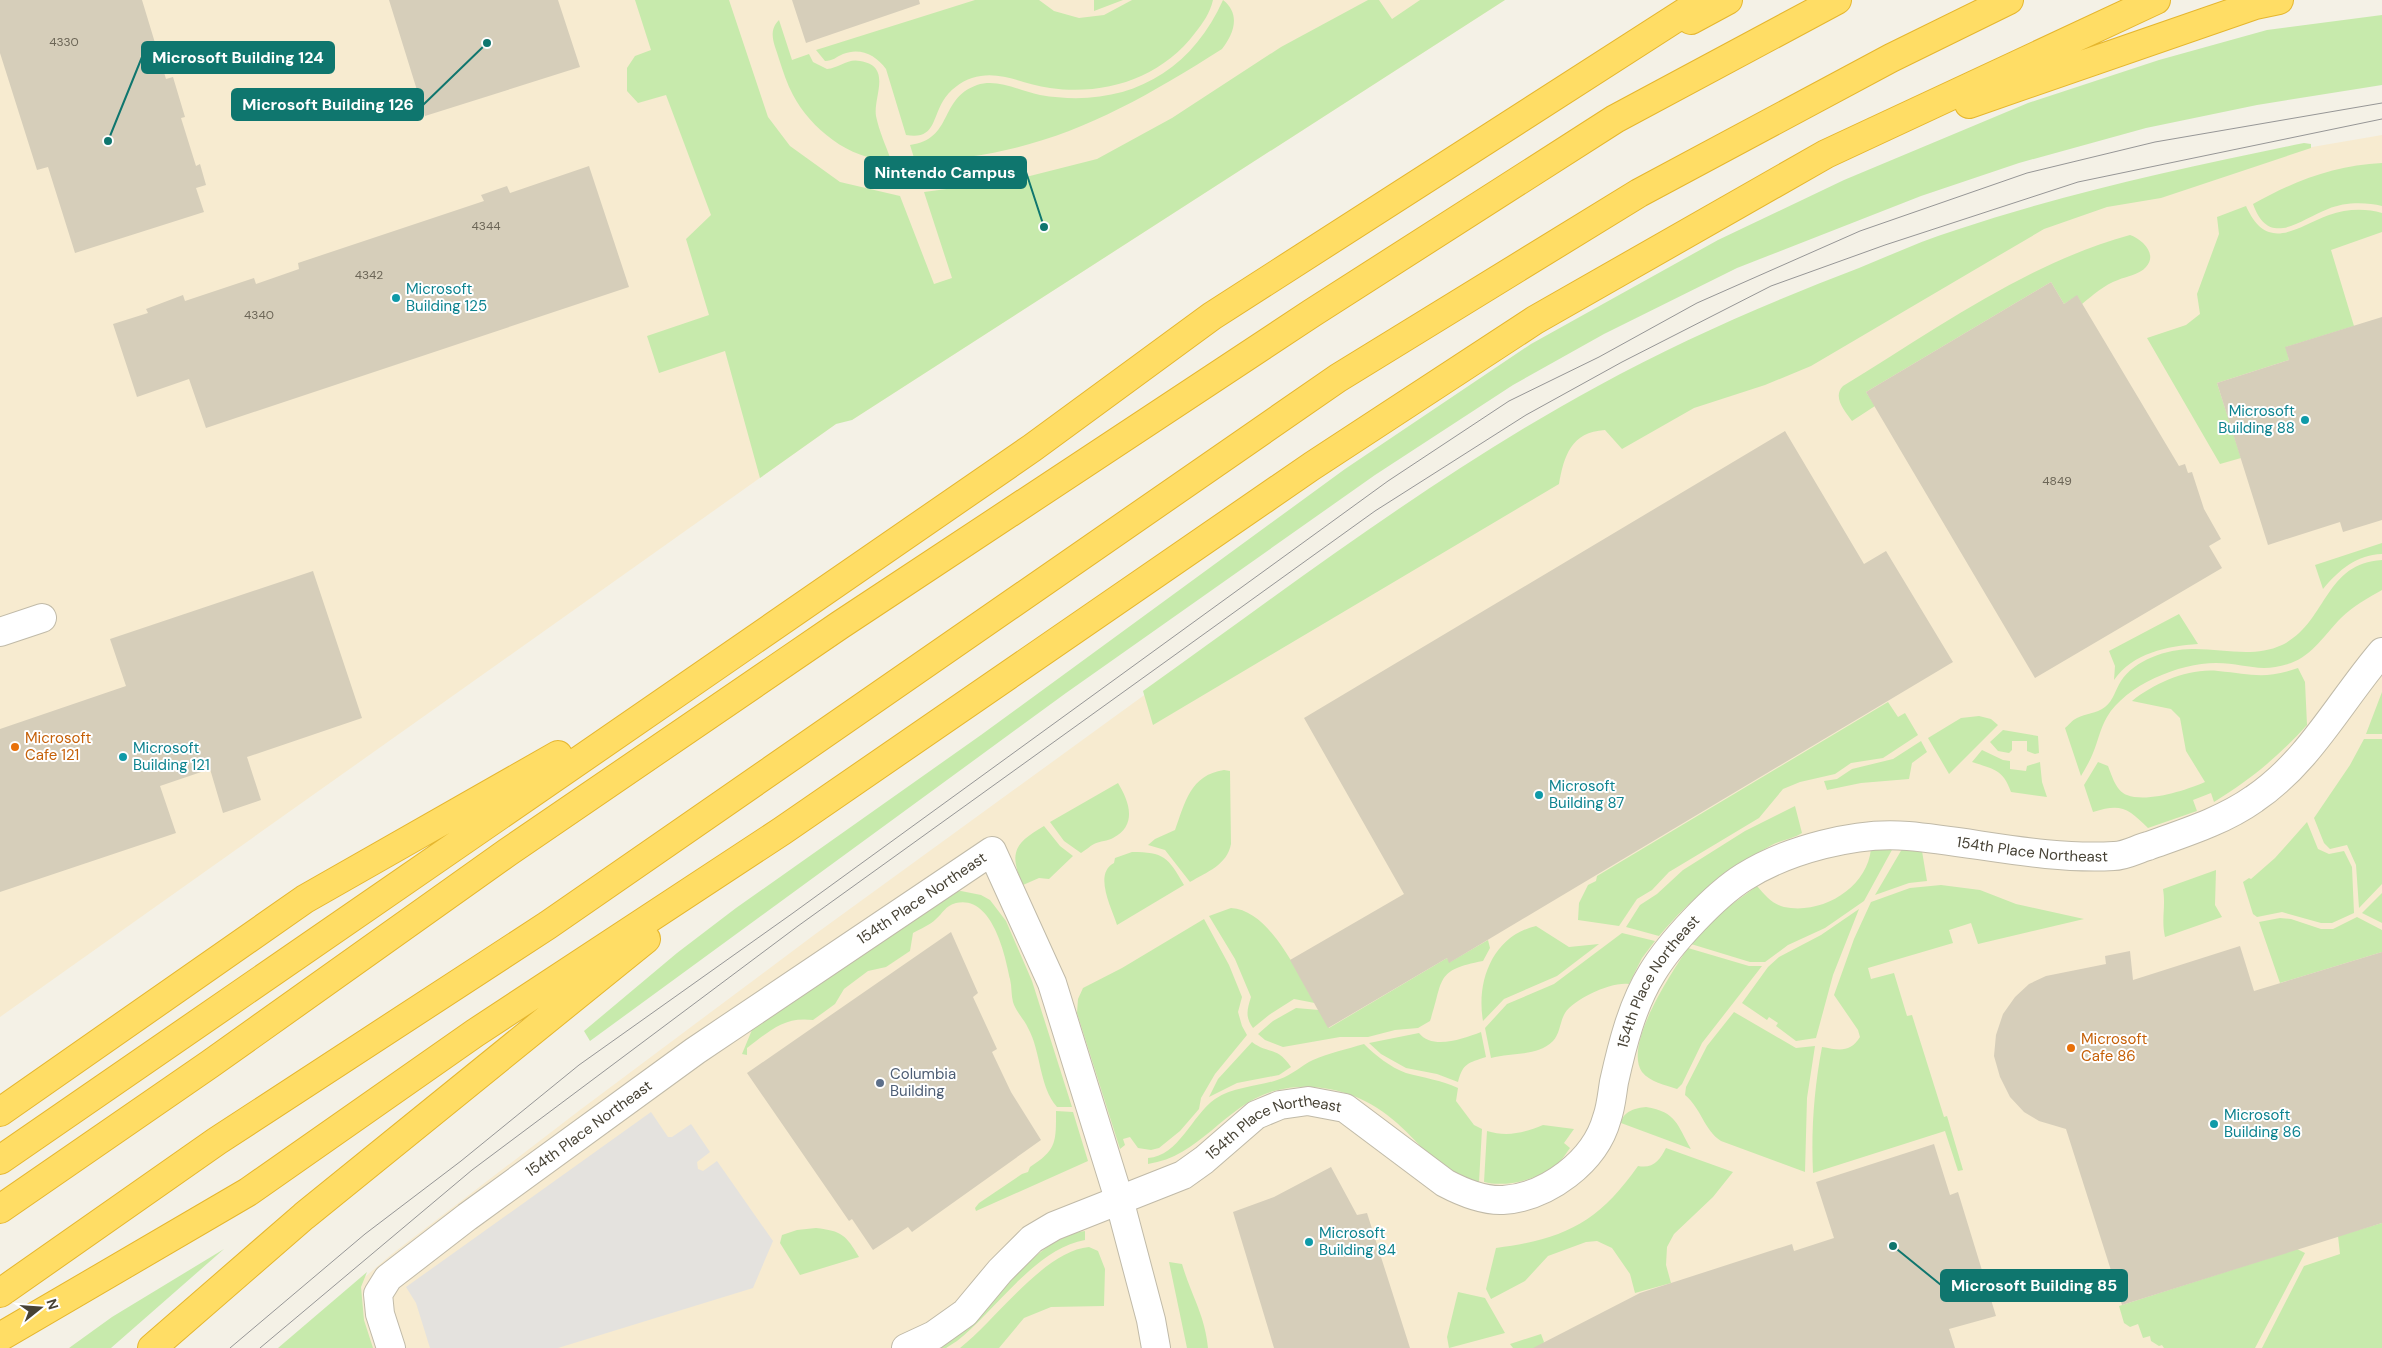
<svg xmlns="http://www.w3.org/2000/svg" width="2382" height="1348" font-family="'DM Sans',sans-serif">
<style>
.commercial{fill:#f7ebd0}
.green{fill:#c7eaac}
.parking{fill:#e4e2de}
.building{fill:#d6ceba}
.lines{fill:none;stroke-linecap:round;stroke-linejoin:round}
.minor-casing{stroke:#c0baa8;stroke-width:30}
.motorway-casing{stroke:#e5b62e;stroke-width:30}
.minor{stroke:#fff;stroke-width:28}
.motorway{stroke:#ffdd65;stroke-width:28}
.tram{stroke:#969696;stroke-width:1}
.culture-dot{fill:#0f9aa8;stroke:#fff;stroke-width:2}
.food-dot{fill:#e8710a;stroke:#fff;stroke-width:2}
.service-dot{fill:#5c6f8a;stroke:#fff;stroke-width:2}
.labels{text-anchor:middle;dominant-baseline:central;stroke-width:4;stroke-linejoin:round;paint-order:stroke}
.number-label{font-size:12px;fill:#6b6556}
.culture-label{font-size:15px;fill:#0d838f;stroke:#fff;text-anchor:start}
.food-label{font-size:15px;fill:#c56008;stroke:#fff;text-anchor:start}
.street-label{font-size:15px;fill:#474235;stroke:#fff}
.service-label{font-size:15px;fill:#4e5e75;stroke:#fff;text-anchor:start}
.leader{fill:none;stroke:#0f766e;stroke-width:2}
.callout-dot{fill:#0f766e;stroke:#fff;stroke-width:2}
.callout{fill:#0f766e;stroke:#0f766e;stroke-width:2}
.callout-label{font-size:16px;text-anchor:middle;font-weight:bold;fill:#fff}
</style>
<rect width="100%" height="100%" fill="#f4f1e6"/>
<path class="commercial" d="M 0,0 L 694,0 L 836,424 L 0,1017 Z
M 712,0 L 1505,0 L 852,420 Z
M 2382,135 L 2382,1348 L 281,1348 L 392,1254 L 580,1110 L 814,935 L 1322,566 L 1595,396 L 2201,166 Z"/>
<path class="green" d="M 635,0 L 729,0 L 768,117 L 790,146 L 840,182 L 900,196 L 934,284 L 952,278 L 924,192 L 1014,180 L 1097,159 L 1172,118 L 1281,47 L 1368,0 L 1379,0 L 1392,19 L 1420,0 L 1505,0 L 852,420 L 836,424 L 760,478 L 725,351 L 659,373 L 647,336 L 709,315 L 686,239 L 711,215 L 666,95 L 638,103 L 627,91 L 627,68 L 635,56 L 651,50 Z
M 975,0 L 1039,0 L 1054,11 L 1079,18 L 1104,15 L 1132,0 L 1213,0 C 1210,13 1203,23 1195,33 C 1161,78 1105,96 1050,88 C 1023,85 1000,69 972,78 C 961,81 949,91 943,101 C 932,119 935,140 906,135 L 886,69 C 876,55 860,47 843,54 C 836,57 833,61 825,61 L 816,50 Z
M 1094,0 L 1123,0 L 1094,11 Z
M 1223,0 C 1241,14 1234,34 1222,49 C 1121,113 1038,158 915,161 L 910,145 C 954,139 938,99 977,85 C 998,78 1019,91 1040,95 C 1122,109 1189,76 1223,0 Z
M 2382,15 L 2382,85 L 2257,105 L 2146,128 L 2019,163 L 1921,196 L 1737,268 L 1604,334 L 1513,385 L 1375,475 L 1066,693 L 590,1041 L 584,1031 L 677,953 L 736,908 L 981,735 L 1345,469 L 1531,344 L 1718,240 L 1844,180 L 2028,103 L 2159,60 L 2267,30 Z
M 779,20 L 792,60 L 809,54 L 813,62 L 827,69 C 839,68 848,58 860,61 C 893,66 873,97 876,116 C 879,131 886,146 891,160 C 851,161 811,129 793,95 C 787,84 783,71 779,59 C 775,45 767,32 779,20 Z
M 2304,143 L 2311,144 L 2311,148 L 2161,198 L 2107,207 L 2044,229 L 1811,366 L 1765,385 L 1694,408 L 1622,449 L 1605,430 C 1571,432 1564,456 1559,484 L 1153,725 L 1143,691 C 1290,586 1439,472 1598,386 C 1682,340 1770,302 1859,268 C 1891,255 1923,240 1956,230 C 2070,192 2187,167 2304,143 Z
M 2382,163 L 2382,206 C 2366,202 2344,202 2328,209 C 2299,220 2269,249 2253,204 C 2294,181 2335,165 2382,163 Z
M 2246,206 C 2267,253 2295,228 2329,215 C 2346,209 2365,208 2382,213 L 2382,232 L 2331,250 L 2354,326 L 2286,347 L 2289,360 L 2217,383 L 2241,458 L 2220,464 L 2147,338 L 2186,325 L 2200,314 L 2197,294 L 2219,234 L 2217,217 Z
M 2130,235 C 2142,239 2158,254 2146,267 C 2139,275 2127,276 2118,280 C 2104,285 2093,295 2082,304 L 2077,296 L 2064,304 L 2051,282 L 1866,392 L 1875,406 L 1852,421 C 1845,411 1832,397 1843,386 C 1935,330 2025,264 2130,235 Z
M 2382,543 L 2382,554 C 2356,555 2339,570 2323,589 L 2315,565 Z
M 2382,560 L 2382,590 C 2368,598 2353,606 2341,618 C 2325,634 2313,655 2291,663 C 2260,674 2245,663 2216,663 C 2179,663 2126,685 2107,717 C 2100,729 2098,741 2093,753 C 2090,761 2085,769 2081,776 L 2065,728 C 2069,725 2072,720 2077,718 C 2086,713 2096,714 2105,707 C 2114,700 2115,690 2121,681 C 2135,659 2170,648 2195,649 C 2224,649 2254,658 2282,645 C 2327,623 2324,563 2382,560 Z
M 2179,614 L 2198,644 C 2167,646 2133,653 2114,680 L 2115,666 L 2109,651 Z
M 2298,668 L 2305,682 L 2307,725 C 2279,756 2250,780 2214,802 L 2211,793 L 2193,800 L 2197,811 L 2148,828 C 2128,808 2121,803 2093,812 L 2084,785 L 2098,762 L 2108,766 C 2112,776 2116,791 2127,795 C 2147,803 2187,790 2205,782 L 2186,751 L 2180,718 L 2171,709 L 2132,701 C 2155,683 2188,668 2218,671 C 2251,674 2264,680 2298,668 Z
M 2382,692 L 2382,734 L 2366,734 Z
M 1888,702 L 1898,717 L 1905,713 L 1918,735 L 1883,758 L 1851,763 L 1835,774 L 1800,782 L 1783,789 L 1759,818 L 1669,872 L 1652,890 L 1637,899 L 1619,926 L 1578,920 L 1579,903 L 1588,885 L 1596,881 L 1597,876 Z
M 1979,716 L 1991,719 L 1998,725 L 1949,774 L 1928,738 L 1961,718 Z
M 2003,730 L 2038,736 L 2039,753 L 2035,754 L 2027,751 L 2027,741 L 2012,741 L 2012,750 L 2009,753 L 1998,751 L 1990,742 Z
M 2364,739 L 2382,739 L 2382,884 L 2359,908 L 2356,865 L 2347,845 L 2330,849 L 2324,843 L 2314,818 L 2350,765 Z
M 1921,741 L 1927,752 L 1912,763 L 1909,779 L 1861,783 L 1827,790 L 1824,781 L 1837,779 L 1852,769 L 1893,759 Z
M 1982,750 L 2003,760 L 2010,761 L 2010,769 L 2026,771 L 2027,766 L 2040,762 L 2042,782 L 2047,797 L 2011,792 C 2003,769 1993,769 1972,762 Z
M 1224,770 L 1230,771 L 1231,844 C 1227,865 1207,872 1190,882 L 1165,850 L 1148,845 L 1155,839 L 1175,830 C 1185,803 1190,775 1224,770 Z
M 1118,783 C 1129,801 1138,825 1113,838 C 1108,841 1100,841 1094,844 C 1090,846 1086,850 1081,853 L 1064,841 L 1050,822 Z
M 1795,806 L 1802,833 C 1793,839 1780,840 1770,846 C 1724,872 1693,896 1659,936 L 1626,927 L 1640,905 L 1657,894 L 1683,870 L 1745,831 Z
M 2307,822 L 2318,849 L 2329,854 L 2344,851 L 2352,867 L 2354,913 L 2332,923 L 2321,923 L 2282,912 L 2257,917 L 2253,914 L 2243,882 L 2249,878 L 2251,879 L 2275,858 Z
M 1044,826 L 1060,846 L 1073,856 L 1049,879 L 1039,878 L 1023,885 C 1008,852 1015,843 1044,826 Z
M 1893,848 L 1864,901 L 1825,928 L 1788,945 L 1765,962 L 1750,962 L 1691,944 L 1720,913 L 1757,886 C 1765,895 1772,904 1784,907 C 1822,915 1867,888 1871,849 Z
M 1902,849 L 1922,851 L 1927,881 L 1909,883 L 1875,895 Z
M 1132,852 C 1164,852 1168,857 1184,885 L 1117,925 C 1112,908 1093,874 1114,863 L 1115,858 Z
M 2216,870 L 2215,905 L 2222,917 L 2165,937 C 2161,918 2166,908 2163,889 Z
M 1941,885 L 1980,890 L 2016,904 L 2084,919 L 1978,944 L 1971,923 L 1949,930 L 1953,943 L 1868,968 L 1871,979 L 1894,973 L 1907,1016 L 1912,1015 L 1944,1117 L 1947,1116 L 1963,1170 L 1958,1171 L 1945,1131 L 1813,1173 C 1811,1131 1814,1089 1822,1047 C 1839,1050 1850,1053 1860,1037 L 1858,1030 L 1834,995 L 1854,939 L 1871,902 L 1910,888 Z
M 961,891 L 981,895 L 990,900 L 1006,921 L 1032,981 L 1072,1107 L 1057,1107 C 1039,1087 1041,1051 1028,1028 C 1024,1019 1016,1012 1013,1002 C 1011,995 1012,987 1010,979 C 1005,954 992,895 956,903 C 945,906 943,913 936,919 C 930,925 920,929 913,933 L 910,951 L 886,967 L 868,971 L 844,989 L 835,1004 L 813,1020 C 783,1016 769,1032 747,1048 L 747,1055 L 742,1054 L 754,1025 L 952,892 Z
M 2382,893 L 2382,923 L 2362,913 Z
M 1231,908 C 1270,910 1297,973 1315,1003 L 1294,999 L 1269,1015 L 1253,1028 C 1245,1017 1247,1010 1251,997 L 1235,959 L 1209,916 Z
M 1859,909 L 1833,975 L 1816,1038 L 1796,1041 L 1776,1026 L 1778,1023 L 1769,1017 L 1767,1020 L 1742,1003 L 1768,967 L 1779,957 L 1821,935 Z
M 2357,917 L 2382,930 L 2382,952 L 2280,983 L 2259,922 L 2280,918 L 2291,919 L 2321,929 L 2333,929 Z
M 1204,919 L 1229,965 L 1242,997 L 1238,1012 L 1242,1026 L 1247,1035 L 1215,1074 L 1201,1098 L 1199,1109 L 1180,1131 L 1159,1148 L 1151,1150 L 1138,1148 L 1130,1137 L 1123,1139 L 1125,1145 L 1120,1149 L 1077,1013 L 1078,999 L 1083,988 L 1122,968 Z
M 1536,926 L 1569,947 L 1599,944 L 1557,976 L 1504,999 L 1483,1021 C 1476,981 1493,936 1536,926 Z
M 1622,933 L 1655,941 L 1642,958 L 1629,984 C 1612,981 1574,999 1565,1013 C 1560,1021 1560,1034 1553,1041 C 1537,1057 1512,1052 1491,1058 L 1485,1028 L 1507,1004 L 1554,984 Z
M 1488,940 L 1490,948 L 1483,961 C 1434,970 1444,980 1430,1021 L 1418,1028 L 1395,1030 L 1368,1037 L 1340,1037 L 1283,1047 L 1265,1040 L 1258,1034 L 1273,1021 L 1296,1008 L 1319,1010 L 1329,1028 L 1447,958 L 1450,962 Z
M 1688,948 L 1749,966 L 1762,966 L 1702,1043 L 1682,1084 L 1677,1089 C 1665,1085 1650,1082 1642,1072 C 1623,1045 1672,972 1688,948 Z
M 1734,1012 L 1796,1048 L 1815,1046 L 1807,1098 L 1805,1172 L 1721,1141 C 1704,1130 1701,1108 1685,1095 L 1686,1087 L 1707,1046 Z
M 1481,1032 L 1486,1057 C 1468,1063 1463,1063 1458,1082 L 1437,1074 L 1406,1068 L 1381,1054 L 1369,1043 L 1419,1033 C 1432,1050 1463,1039 1481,1032 Z
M 1252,1042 C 1269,1055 1276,1045 1291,1067 L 1279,1075 L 1237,1083 L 1209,1097 L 1218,1079 Z
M 1364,1044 C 1376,1056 1390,1067 1406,1073 C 1424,1078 1441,1080 1458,1088 L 1456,1101 L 1474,1125 L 1482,1129 L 1479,1182 C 1439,1173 1425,1148 1397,1123 C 1364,1093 1317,1079 1274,1091 C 1225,1105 1200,1157 1148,1164 L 1148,1158 C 1179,1156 1192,1115 1215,1099 C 1235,1086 1259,1087 1280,1079 C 1292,1075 1302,1065 1313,1060 C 1329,1053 1347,1049 1364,1044 Z
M 1646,1107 C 1677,1112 1677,1125 1691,1149 L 1621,1123 C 1623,1111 1636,1108 1646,1107 Z
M 1056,1111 L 1073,1112 L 1088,1161 L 976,1211 L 975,1208 L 979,1203 L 1022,1174 L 1028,1172 L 1030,1167 C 1057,1150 1056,1142 1056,1111 Z
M 1543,1125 L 1574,1129 L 1564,1143 L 1570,1148 C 1566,1153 1563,1159 1558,1163 C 1541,1179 1506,1188 1484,1182 L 1487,1131 C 1507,1137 1524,1133 1543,1125 Z
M 1666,1148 L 1733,1172 L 1713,1197 L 1674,1234 L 1667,1247 L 1666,1265 L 1671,1283 L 1635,1293 L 1630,1274 L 1612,1248 L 1597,1241 L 1586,1242 L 1548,1256 L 1525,1281 L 1491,1299 L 1486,1289 L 1496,1248 C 1564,1239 1598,1223 1638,1166 C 1653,1169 1660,1160 1666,1148 Z
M 2382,1223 L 2382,1348 L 2262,1348 L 2304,1266 L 2340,1254 L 2338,1236 Z
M 816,1228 C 842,1231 846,1235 859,1257 L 800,1275 L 780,1243 L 782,1235 L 797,1230 Z
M 1085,1231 L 1085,1240 C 1036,1248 995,1311 957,1341 L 946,1348 L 934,1348 C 946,1339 960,1331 972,1321 C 1004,1293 1039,1237 1085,1231 Z
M 1089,1247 L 1098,1251 L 1105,1269 L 1104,1306 L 1051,1307 L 1024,1318 L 999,1348 L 960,1348 C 996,1320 1044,1251 1089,1247 Z
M 224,1249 L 111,1348 L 69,1348 L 112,1317 Z
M 2297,1249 L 2305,1253 L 2255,1348 L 2164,1348 L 2162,1345 L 2159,1346 L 2151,1341 L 2150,1336 L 2143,1338 L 2138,1324 L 2130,1327 L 2124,1323 L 2119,1306 Z
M 1169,1262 L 1182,1264 C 1191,1295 1205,1315 1208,1348 L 1187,1348 Z
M 367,1272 L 361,1287 L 364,1320 L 373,1348 L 278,1348 Z
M 1458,1292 L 1485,1298 L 1505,1333 L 1449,1348 L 1447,1337 Z
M 1541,1334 L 1544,1342 L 1541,1348 L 1513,1348 L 1510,1344 Z"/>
<path class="parking" d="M 651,1112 L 668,1137 L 672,1137 L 691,1124 L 710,1152 L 697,1162 L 698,1169 L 703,1171 L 717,1161 L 773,1241 L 753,1288 L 558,1348 L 430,1348 L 416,1303 L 406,1287 Z"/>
<path class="building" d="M 0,0 L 142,0 L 166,79 L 173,77 L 185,117 L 181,118 L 196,166 L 200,164 L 206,185 L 196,188 L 204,212 L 75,253 L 48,167 L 37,170 L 0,53 Z
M 389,0 L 558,0 L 580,67 L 425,116 Z
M 792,0 L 919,0 L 920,4 L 806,43 Z
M 589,166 L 629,287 L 206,428 L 189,379 L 137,397 L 113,324 L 148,313 L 146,309 L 183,295 L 185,301 L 254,278 L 256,284 L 299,269 L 298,263 L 484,201 L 481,195 L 507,186 L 510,193 Z
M 2051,282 L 2064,304 L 2077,295 L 2179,466 L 2185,464 L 2188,473 L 2192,472 L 2204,509 L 2221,539 L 2209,546 L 2222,568 L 2035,678 L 1866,392 Z
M 2382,317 L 2382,520 L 2343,532 L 2340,522 L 2268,545 L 2217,383 L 2289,360 L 2285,347 Z
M 1785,431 L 1864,564 L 1886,551 L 1953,662 L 1449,963 L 1447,958 L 1328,1028 L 1290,960 L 1404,894 L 1304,718 Z
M 313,571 L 362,718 L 247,757 L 261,800 L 223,813 L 210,769 L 160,786 L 176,833 L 0,892 L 0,729 L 126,686 L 110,639 Z
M 951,932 L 978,993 L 973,997 L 997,1049 L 992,1052 L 1011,1092 L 1041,1140 L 912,1232 L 908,1227 L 873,1250 L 852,1219 L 849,1221 L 747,1073 Z
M 2240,946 L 2254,991 L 2382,952 L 2382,1223 L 2122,1305 L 2066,1129 L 2039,1121 L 2024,1112 L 2010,1097 L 2000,1077 L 1994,1056 L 1996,1035 L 2003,1014 L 2015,997 L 2029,984 L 2046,976 L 2106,964 L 2105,956 L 2130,951 L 2133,980 Z
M 1934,1144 L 1950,1195 L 1958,1192 L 1996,1316 L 1949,1329 L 1955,1348 L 1533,1348 L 1640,1293 L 1792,1244 L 1794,1251 L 1834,1238 L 1816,1182 Z
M 1331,1167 L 1357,1215 L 1367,1213 L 1410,1348 L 1274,1348 L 1233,1212 L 1274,1197 Z"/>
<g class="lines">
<defs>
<g id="minor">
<path d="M 0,632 L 42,618"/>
<path id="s1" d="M 391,1348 L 380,1314 L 378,1294 L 388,1278 L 467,1217 L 695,1051 L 992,851 L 1052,983 L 1119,1199 L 1151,1320 L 1156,1348"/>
<path id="s2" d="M 906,1348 L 934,1335 L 965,1313 L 1000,1271 L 1032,1239 L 1054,1226 L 1183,1175 L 1204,1160 L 1256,1115 L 1280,1105 L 1308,1101 L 1345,1108 L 1445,1183 C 1462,1192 1483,1201 1503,1200 C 1547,1197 1595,1162 1607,1118 C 1611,1107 1612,1094 1614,1082 C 1622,1046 1632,1005 1652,973 C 1670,943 1715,895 1744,877 C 1787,850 1857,831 1908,836 C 1976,842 2044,860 2114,856 C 2125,856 2137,849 2148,846 C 2184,833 2223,821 2254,799 C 2309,762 2340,701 2382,652"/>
</g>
<path id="motorway" d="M 1691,20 L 1728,0
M 1969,104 L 2255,5 L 2279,0
M 0,1112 L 305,899 L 558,755
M 0,1160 L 1032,448 L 1212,316 L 1704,0
M 0,1209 L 210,1064 L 508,852 L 840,625 L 1312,313 L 1615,119 L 1837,0
M 0,1293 L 217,1141 L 548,925 L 1338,378 L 1639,193 L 1891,58 L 2009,0
M 0,1337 L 248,1192 L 475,1033 L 782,831 L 1312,466 L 1535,320 L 1826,154 L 2156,0
M 152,1348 L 304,1216 L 646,939"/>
</defs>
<use href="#minor" class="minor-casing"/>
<use href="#motorway" class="motorway-casing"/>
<use href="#minor" class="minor"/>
<use href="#motorway" class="motorway"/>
<path class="tram" d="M 230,1348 L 365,1234 L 461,1161 L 579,1065 L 793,913 L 1388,481 L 1509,401 L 1599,357 L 1697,303 L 1860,231 L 2027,173 L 2155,142 L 2382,103
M 260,1348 L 472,1170 L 798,926 L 1375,511 L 1526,415 L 1622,362 L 1771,286 L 1885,245 L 2078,182 L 2382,119"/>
</g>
<g class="culture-dot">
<circle cx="396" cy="298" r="5"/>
<circle cx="2305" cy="420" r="5"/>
<circle cx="123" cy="757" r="5"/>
<circle cx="1539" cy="795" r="5"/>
<circle cx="2214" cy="1124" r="5"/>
<circle cx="1309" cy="1242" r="5"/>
</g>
<g class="food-dot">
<circle cx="15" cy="747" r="5"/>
<circle cx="2071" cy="1048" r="5"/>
</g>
<circle class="service-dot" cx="880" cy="1083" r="5"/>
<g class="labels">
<g class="number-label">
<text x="64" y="42">4330</text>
<text x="486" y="226">4344</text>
<text x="369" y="275">4342</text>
<text x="259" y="315">4340</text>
<text x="2057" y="481">4849</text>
</g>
<g class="culture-label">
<text x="406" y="289">Microsoft<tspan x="406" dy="17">Building 125</tspan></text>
<text x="2295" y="411" text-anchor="end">Microsoft<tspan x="2295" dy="17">Building 88</tspan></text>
<text x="133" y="748">Microsoft<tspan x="133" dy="17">Building 121</tspan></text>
<text x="1549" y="786">Microsoft<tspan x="1549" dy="17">Building 87</tspan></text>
<text x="2224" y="1115">Microsoft<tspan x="2224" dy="17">Building 86</tspan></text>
<text x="1319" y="1233">Microsoft<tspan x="1319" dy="17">Building 84</tspan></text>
</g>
<g class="food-label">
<text x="25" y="738">Microsoft<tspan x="25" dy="17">Cafe 121</tspan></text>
<text x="2081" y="1039">Microsoft<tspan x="2081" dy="17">Cafe 86</tspan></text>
</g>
<g class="street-label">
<text stroke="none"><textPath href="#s2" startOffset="1429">154th Place Northeast</textPath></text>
<text stroke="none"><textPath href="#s1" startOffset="730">154th Place Northeast</textPath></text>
<text stroke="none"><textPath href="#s2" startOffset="994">154th Place Northeast</textPath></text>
<text stroke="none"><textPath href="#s1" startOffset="325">154th Place Northeast</textPath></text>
<text stroke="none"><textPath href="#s2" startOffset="440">154th Place Northeast</textPath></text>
</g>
<g class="service-label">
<text x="890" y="1074">Columbia<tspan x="890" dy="17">Building</tspan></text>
</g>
</g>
<path class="leader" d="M108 141L142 57M487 43L423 105M1044 227L1026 172M1893 1246L1941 1285"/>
<g class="callout-dot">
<circle cx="108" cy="141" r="5"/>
<circle cx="487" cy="43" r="5"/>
<circle cx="1044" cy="227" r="5"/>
<circle cx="1893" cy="1246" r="5"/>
</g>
<g class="callout">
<rect x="142" y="42" width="192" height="31" rx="5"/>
<rect x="232" y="89" width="191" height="31" rx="5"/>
<rect x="865" y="157" width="161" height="31" rx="5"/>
<rect x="1941" y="1270" width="186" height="31" rx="5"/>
</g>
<g class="callout-label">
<text x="238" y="63">Microsoft Building 124</text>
<text x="328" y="110">Microsoft Building 126</text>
<text x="945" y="178">Nintendo Campus</text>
<text x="2034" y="1291">Microsoft Building 85</text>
</g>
<g transform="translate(40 1308) rotate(73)" stroke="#ffffff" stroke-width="4" paint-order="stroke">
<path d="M0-4L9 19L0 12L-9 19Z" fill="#474235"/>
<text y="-8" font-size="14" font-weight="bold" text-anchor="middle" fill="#474235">N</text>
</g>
</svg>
